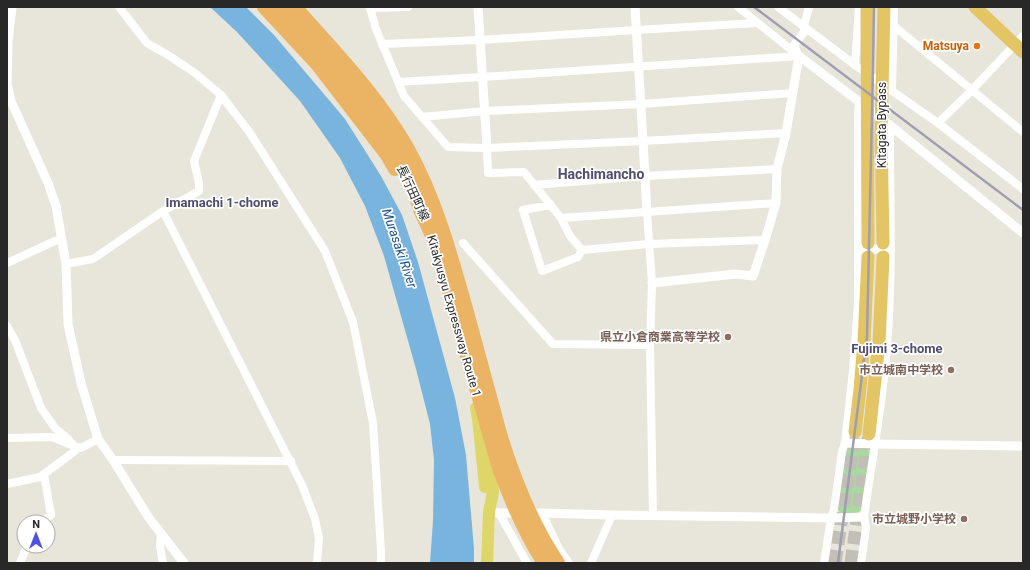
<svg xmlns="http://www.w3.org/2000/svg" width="1030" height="570" viewBox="0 0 1030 570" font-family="Roboto,'Noto Sans JP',sans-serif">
<rect width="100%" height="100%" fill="#e8e5db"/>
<path fill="#a8d99d" d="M 851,447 C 858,448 866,446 870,453 L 862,509 C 858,515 848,513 842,513 L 840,512 L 837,509 L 846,450 Z"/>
<path fill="#79b4df" d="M 210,7 L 246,7 L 274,35 L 345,119 L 381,176 L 402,215 L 418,262 L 455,398 L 466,455 L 474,549 L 474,563 L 430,563 L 433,521 L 434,460 L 430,424 L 416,369 L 384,256 L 365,206 L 340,158 L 300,101 L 237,32 Z"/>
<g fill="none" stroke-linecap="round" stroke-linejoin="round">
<path stroke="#c2bfb7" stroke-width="13" stroke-dasharray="13 6" stroke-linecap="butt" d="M 835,563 L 855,432
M 851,563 L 869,434"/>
<path stroke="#fff" stroke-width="8" d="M 119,7 L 147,43 L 168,55 L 195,73 L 221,95 L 250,133 L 325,251 L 353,322 L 373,423 L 381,551 L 381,563
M 408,7 L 370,8 L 376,29 L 404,96 L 448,147 L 487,148 L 643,141 L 786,133
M 738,7 L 799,56
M 778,7 L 855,65 L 938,123 L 1023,189
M 894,26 L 1023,132
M 382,44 L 480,40 L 636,30 L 756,23
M 798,54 L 794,45 L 804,32 L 804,26 L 809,7
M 855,65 L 859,7
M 398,82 L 482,77 L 799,56
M 892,91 L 894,7
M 422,117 L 485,111 L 641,104 L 793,93
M 938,123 L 972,90 L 1023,36
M 487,148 L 488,173 L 524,172 L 561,218 L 776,203
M 534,185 L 645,176 L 777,169
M 551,205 L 523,210 L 542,271 L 578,257 L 582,250
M 163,211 L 302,485 L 315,519 L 319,538 L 317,563
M 647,212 L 652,283 L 650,345 L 653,515
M 561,218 L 570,236 L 582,250 L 649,244 L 765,240
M 463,243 L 553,344 L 650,345
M 7,263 L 55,241 L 62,239
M 66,264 L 93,259 L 163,211 L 199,191 L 199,183 L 194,161 L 221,95
M 7,326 L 15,340 L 41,408 L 55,428 L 67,438 L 74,446 L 75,451 L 40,477 L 7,484
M 7,438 L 52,437 L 74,446 L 81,448 L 98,439
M 113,460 L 291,461
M 499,513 L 527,563
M 542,513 L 559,549 L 569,563
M 42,522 L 51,515 L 44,474
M 161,534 L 160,546 L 163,563
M 20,563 L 27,546
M 591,563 L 612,515
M 824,563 L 831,518 L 834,509 L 842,452 L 845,443 L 853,371 L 858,303 L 858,115 L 859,102
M 861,563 L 866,528 L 864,517 C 872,460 883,403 887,346 C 893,278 890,209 890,140 L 891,126"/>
<path stroke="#fff" stroke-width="9" d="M 12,7 L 8,42 L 7,83 L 11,101 L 48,183 L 56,206 L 66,264 L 68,324 L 81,383 L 98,439 L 113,460 L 149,518 L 184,563
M 478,7 L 487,148
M 635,7 L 643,141 L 647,212
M 859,249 L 890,249
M 652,283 L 736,274 L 753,276 L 765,240 L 776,203 L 777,169 L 786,133 L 799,56 L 891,126 L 1023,233
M 845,443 L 875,444 L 1023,446
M 489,512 L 499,513 L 542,513 L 612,515 L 831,518 L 864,517"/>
<path stroke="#dfd669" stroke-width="12" d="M 476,408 L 478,418 L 485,487
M 487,563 L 489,512 L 493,492 L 491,453"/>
<path stroke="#e4c566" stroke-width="13" d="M 867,7 L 868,243
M 975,7 L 1023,52
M 883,243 L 881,132 L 884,7
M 855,432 L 860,389 L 864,342 L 868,257
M 869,434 L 879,343 L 883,257"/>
<path stroke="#eab464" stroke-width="14" d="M 264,7 L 317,64 L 387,155 L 395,169
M 280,7 L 340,75 L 361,100 L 380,126 L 397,153 L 411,182 L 421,212 L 435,242 L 498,465 C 510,499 524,532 544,563
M 295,7 C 335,52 378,96 408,149 C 435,198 450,252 465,305 C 477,349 489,393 501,437 C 515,482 532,524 558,563"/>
<path stroke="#9f9eb0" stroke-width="2.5" d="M 754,7 L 1023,210
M 838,563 L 867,336 L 873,67 L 874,7"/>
</g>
<circle fill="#e8710a" stroke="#fff" stroke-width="1.5" cx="977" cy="46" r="4"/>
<g fill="#8d6e63" stroke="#fff" stroke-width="1.5">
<circle cx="728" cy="337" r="4"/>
<circle cx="951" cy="370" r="4"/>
<circle cx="964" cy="519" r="4"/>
</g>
<g text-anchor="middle" stroke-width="3.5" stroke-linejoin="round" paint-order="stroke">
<g font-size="12" font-weight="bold" fill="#c56008" stroke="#fff" text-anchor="end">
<text x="969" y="50">Matsuya</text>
</g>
<g font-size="12" fill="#282828" stroke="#fff">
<text transform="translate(882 125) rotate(-90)" y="4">Kitagata Bypass</text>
<text transform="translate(413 193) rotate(65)" y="4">長行田町線</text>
<text transform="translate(454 316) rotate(74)" y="4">Kitakyusyu Expressway Route 1</text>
</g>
<g font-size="12" font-weight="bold" fill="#785e54" stroke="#fff" text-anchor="end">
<text x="720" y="341">県立小倉商業高等学校</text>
<text x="943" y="374">市立城南中学校</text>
<text x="956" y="523">市立城野小学校</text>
</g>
<g font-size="13" font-weight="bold" fill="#4e4e72" stroke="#fff">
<text x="222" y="207">Imamachi 1-chome</text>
<text x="897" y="353">Fujimi 3-chome</text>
</g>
<g font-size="13" font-style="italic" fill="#1c5187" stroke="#fff">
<text transform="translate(400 248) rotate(71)" y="5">Murasaki River</text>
</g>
<g font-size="14" font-weight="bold" fill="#4e4e72" stroke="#fff">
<text x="601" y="179">Hachimancho</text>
</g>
</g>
<rect width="1030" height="570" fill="none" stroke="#282828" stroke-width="16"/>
<g transform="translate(36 534)"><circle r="19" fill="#ffffff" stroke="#a9a9a9"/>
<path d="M0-3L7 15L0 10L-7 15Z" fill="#4c50e4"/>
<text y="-6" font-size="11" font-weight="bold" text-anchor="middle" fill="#282828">N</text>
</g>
</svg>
